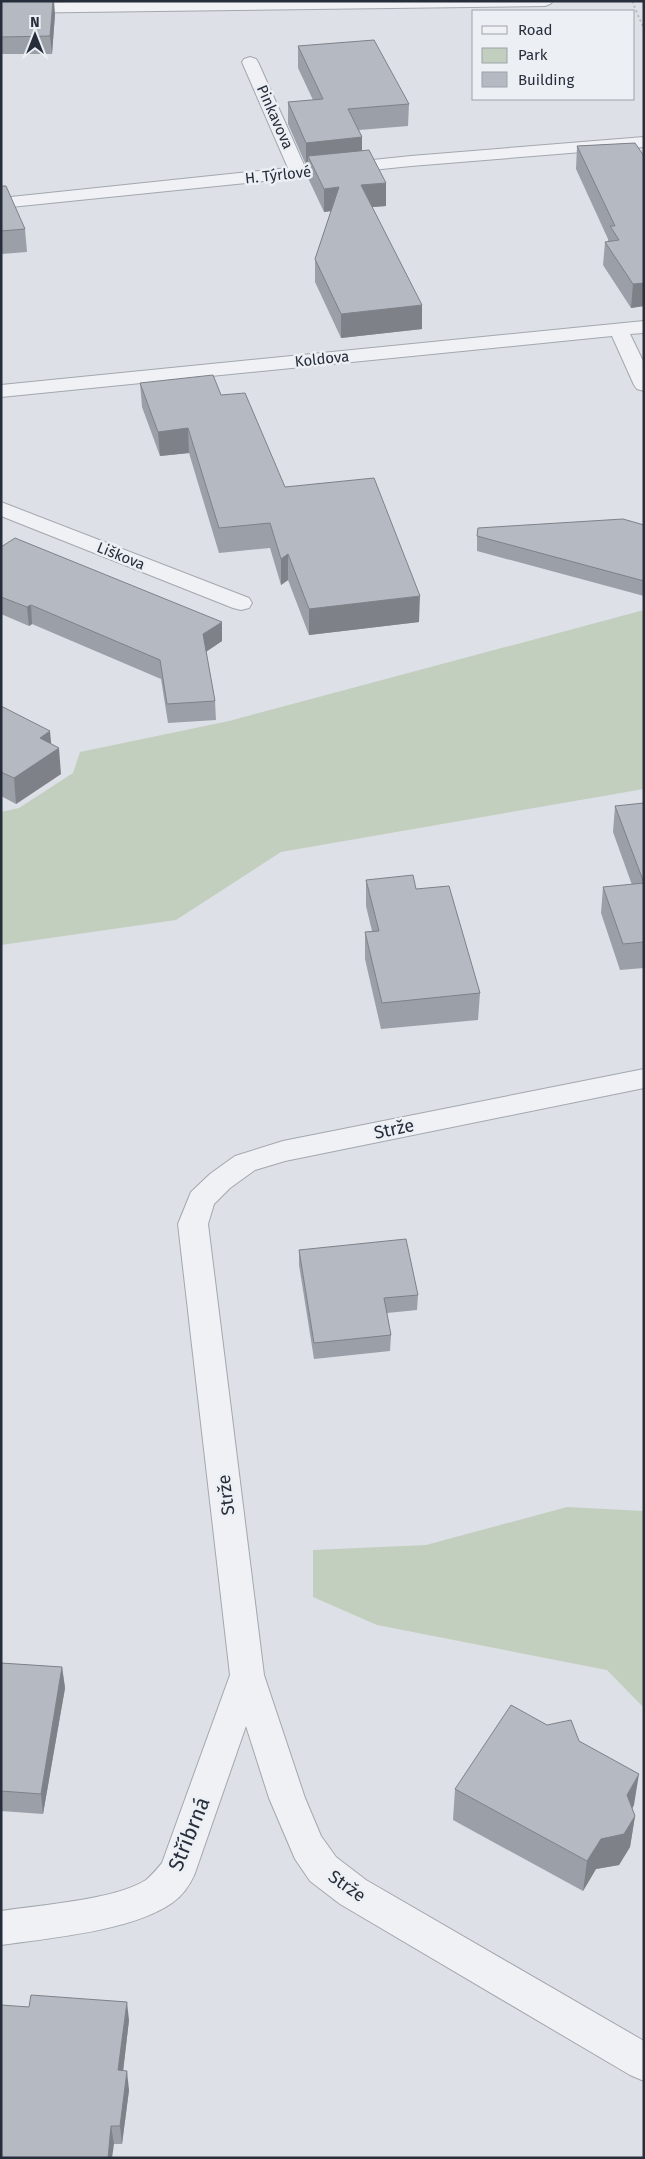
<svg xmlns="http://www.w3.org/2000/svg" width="645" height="2159" viewBox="0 0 645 2159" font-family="'Fira Sans',sans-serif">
<rect width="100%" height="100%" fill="#dde0e6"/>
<path fill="#c2cfbe" d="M 644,610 L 644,789 L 281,852 L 176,920 L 1,945 L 1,812 L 19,808 L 73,773 L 80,752 L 229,721 Z
M 567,1507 L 644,1511 L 644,1708 L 607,1670 L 377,1625 L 313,1597 L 313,1550 L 426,1545 Z"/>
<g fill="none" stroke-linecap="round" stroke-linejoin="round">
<g stroke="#a3a7af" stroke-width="2">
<path id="minor" d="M 163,1 L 553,1 L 550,4 L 545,6 L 1,13 L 1,3 Z
M 250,57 L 256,59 L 258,62 L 305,167 L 411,156 L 644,137 L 644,147 L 411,166 L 1,208 L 1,198 L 288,168 L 242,62 L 244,59 Z
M 644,321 L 644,333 L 630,334 L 644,363 L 644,391 L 637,389 L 634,385 L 612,336 L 1,397 L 1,385 Z
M 1,502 L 249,598 L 252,603 L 249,608 L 241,610 L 233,608 L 1,516 Z
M 644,1069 L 644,1088 L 285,1161 L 255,1170 L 230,1188 L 214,1204 L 208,1224 L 264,1675 L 305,1798 L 321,1836 L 336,1857 L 366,1880 L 644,2041 L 644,2081 L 630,2075 L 340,1904 L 310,1881 L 295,1859 L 269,1798 L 246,1726 L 195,1873 C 190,1885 183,1895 172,1903 C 132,1931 50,1938 1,1945 L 1,1911 C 39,1905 115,1900 146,1880 C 152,1875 157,1869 162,1863 L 230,1675 L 178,1224 L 191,1192 L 210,1174 L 235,1156 L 283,1141 Z"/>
</g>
<path stroke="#bbbec4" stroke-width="2" stroke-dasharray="2.5 2.5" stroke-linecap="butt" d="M 632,1 L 644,29"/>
<use href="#minor" fill="#eff1f4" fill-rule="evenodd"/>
</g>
<path fill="#9b9fa7" d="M 1,1 L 55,14 L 52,54 L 1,54 Z
M 298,46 L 409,104 L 408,126 L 359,130 L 362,137 L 362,150 L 386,206 L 372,207 L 422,329 L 341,338 L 315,282 L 315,259 L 331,211 L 324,212 L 308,178 L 308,165 L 306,165 L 288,124 L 288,102 L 313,100 L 298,68 Z
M 635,143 L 644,306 L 631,308 L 603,265 L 605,242 L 608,242 L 608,239 L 576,169 L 577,146 Z
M 1,186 L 25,229 L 27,252 L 1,254 Z
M 140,383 L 221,395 L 285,487 L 419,622 L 309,635 L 288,580 L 281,585 L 270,548 L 219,553 L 189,453 L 160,456 L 142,407 Z
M 644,525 L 644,596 L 477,551 L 477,536 Z
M 1,547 L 222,641 L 206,652 L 215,701 L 216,720 L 168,723 L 161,679 L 32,624 L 29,626 L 1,614 Z
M 1,706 L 51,744 L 61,774 L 16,804 L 1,796 Z
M 644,803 L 644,968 L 620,970 L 601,913 L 603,887 L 632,885 L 613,832 L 615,806 Z
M 366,880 L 416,889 L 480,993 L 478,1020 L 381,1029 L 365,959 L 365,932 L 372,931 L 366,906 Z
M 299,1250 L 418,1295 L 417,1310 L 387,1313 L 391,1335 L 390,1351 L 314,1359 L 299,1265 Z
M 1,1663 L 62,1667 L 65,1688 L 43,1814 L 1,1811 Z
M 547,1725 L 579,1741 L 634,1805 L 632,1809 L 635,1816 L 630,1847 L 619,1865 L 596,1869 L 583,1891 L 453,1820 L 455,1789 Z
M 129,2020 L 123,2071 L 129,2090 L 122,2144 L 114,2144 L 1,2158 Z"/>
<path fill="#7e8288" d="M 53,1 L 54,1 L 55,14 L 52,54 L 50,36 Z
M 362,137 L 362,159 L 308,156 L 308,165 L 306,165 L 306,143 Z
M 386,183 L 386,206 L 360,208 L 361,185 Z
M 339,187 L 339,210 L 324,212 L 324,189 Z
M 644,283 L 644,306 L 631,308 L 633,284 Z
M 422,305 L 422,329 L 341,338 L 341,314 Z
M 188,428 L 189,453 L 160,456 L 158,432 Z
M 288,554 L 288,580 L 281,585 L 281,559 Z
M 420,596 L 419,622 L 309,635 L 309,609 Z
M 31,605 L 32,624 L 29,626 L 27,607 Z
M 222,622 L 222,641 L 204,653 L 203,634 Z
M 50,731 L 52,752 L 59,748 L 61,774 L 16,804 L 14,778 L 40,738 Z
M 62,1667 L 65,1688 L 43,1814 L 41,1794 Z
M 639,1774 L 634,1805 L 622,1826 L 627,1795 Z
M 635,1816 L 630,1847 L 619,1865 L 596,1869 L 583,1891 L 587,1861 L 601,1839 Z
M 127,2002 L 129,2020 L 121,2089 L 118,2070 Z
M 127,2071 L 129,2090 L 122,2144 L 120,2126 Z
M 111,2126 L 114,2144 L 112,2158 L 108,2158 Z"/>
<path fill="#b4b9c2" stroke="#7e8288" d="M 1,1 L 53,1 L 50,36 L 1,37 Z
M 374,40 L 409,104 L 348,109 L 362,137 L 306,143 L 288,102 L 323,99 L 298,46 Z
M 635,143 L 644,156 L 644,283 L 633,284 L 605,242 L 619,240 L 610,226 L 615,226 L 577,146 Z
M 369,150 L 386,183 L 361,185 L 422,305 L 341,314 L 315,259 L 339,187 L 324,189 L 308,156 Z
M 1,186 L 6,186 L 25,229 L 1,231 Z
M 213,375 L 221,395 L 245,393 L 285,487 L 374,478 L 420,596 L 309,609 L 288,554 L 281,559 L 270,523 L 219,528 L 188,428 L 158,432 L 140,383 Z
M 623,519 L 644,525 L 644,581 L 477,536 L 478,528 Z
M 15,538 L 222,622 L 203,634 L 215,701 L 167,704 L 160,660 L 31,605 L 27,607 L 1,597 L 1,547 Z
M 1,706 L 50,731 L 40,738 L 59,748 L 14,778 L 1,772 Z
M 644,803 L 644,883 L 615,806 Z
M 413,875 L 416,889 L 449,886 L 480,993 L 382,1003 L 365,932 L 379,931 L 366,880 Z
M 644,883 L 644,942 L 623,944 L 603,887 Z
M 406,1239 L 418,1295 L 384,1298 L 391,1335 L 314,1343 L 299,1250 Z
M 1,1663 L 62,1667 L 41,1794 L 1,1791 Z
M 511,1705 L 547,1725 L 571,1720 L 579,1741 L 639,1774 L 627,1795 L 635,1816 L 624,1834 L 601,1839 L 587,1861 L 455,1789 Z
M 31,1995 L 127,2002 L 118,2070 L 127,2071 L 120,2126 L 111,2126 L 108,2158 L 1,2158 L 1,2005 L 29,2007 Z"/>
<g text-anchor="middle" stroke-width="5" stroke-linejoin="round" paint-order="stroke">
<g font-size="15" fill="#272e3b" stroke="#eceff4">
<text transform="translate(275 117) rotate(66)" y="5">Pinkavova</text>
<text transform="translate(278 175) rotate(-6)" y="5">H. Týrlové</text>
<text transform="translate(322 359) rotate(-6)" y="5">Koldova</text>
<text transform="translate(121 556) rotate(22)" y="5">Liškova</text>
</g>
<g font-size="18" fill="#272e3b" stroke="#eceff4">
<text transform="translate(394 1129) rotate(-12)" y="6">Strže</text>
<text transform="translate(226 1495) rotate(-97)" y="6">Strže</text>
<text transform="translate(347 1886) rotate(35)" y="6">Strže</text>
</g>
<g font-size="21" fill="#272e3b" stroke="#eceff4">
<text transform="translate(189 1834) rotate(-68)" y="7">Stříbrná</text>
</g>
</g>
<rect width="645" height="2159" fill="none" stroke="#272e3b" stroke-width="5"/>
<rect x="472" y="10" width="162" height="90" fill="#eceff4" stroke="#9da2aa"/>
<rect x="482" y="26" width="25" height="8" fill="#eff1f4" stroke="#9da2aa"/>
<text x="518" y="35" font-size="15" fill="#272e3b">Road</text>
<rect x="482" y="48" width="25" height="15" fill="#c2cfbe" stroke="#9da2aa"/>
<text x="518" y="60" font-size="15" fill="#272e3b">Park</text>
<rect x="482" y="72" width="25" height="15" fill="#b4b9c2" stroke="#9da2aa"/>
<text x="518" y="85" font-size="15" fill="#272e3b">Building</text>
<g transform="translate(35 35)" stroke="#eceff4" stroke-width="4" paint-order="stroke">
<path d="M0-4L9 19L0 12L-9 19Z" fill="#272e3b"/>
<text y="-8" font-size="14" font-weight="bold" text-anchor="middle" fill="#272e3b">N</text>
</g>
</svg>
